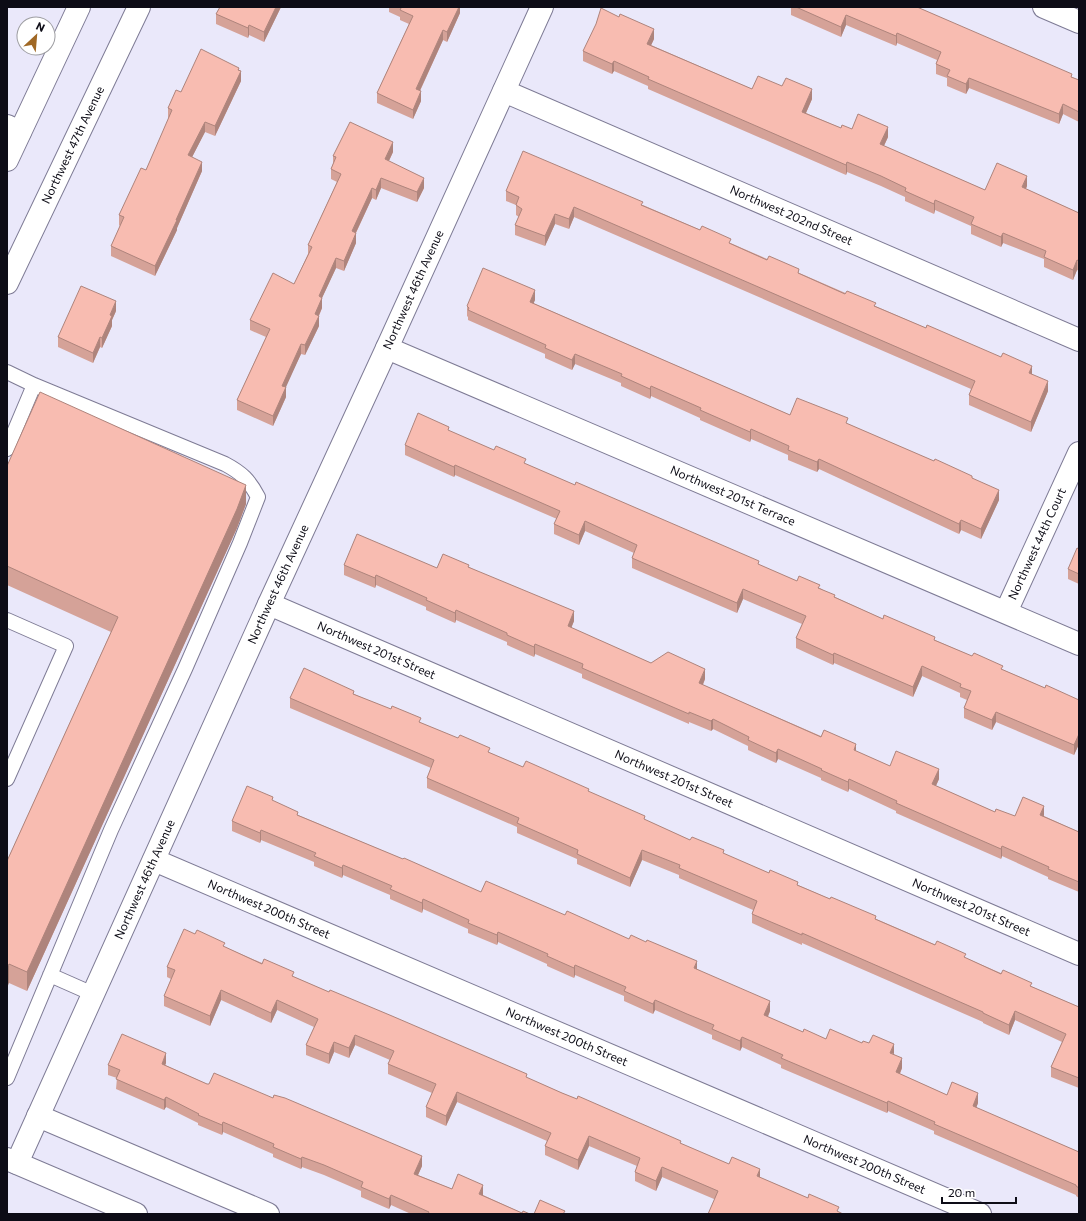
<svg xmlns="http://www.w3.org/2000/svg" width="1086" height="1221" viewBox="0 0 1086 1221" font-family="Commissioner,sans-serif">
<rect width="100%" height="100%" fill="#eae8fa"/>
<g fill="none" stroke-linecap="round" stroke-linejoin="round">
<g stroke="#7e7b95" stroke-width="16">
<path id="service" d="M 7,372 L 34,385 L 225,464 C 242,473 249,480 258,497 L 240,543 L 185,669 L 111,830 L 7,1078
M 7,449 L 34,385
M 7,620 L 66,646 L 7,779
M 50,975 L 93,994"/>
</g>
<g stroke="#7e7b95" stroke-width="24">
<g id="minor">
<path d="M 1044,7 L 1079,22"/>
<path id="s1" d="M 504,91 L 1079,340"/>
<path d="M 7,126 L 20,132"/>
<path id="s2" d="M 387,348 L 1079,644"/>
<path id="s3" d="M 269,604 L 1079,954"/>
<path id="s4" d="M 1006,612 L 1079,453"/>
<path id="s5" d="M 154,860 L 980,1214"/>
<path d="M 38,1116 L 268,1214"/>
<path id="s6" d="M 17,1163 L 269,604 L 387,348 L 542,7"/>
</g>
</g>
<g stroke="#7e7b95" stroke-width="24">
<g id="secondary">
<path d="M 7,160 L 79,7"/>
<path id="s7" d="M 7,283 L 139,7"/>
</g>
</g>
<g stroke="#7e7b95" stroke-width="24">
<path id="primary" d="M 7,1159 L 136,1214"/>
</g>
<use href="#service" stroke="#fff" stroke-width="14"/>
<use href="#minor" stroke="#fff" stroke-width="22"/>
<use href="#secondary" stroke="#fff" stroke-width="22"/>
<use href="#primary" stroke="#fff" stroke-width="22"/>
</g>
<path fill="#d5a298" d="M 220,7 L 281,7 L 264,42 L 249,35 L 248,38 L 216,24 L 216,14 Z
M 389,7 L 460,7 L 460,13 L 447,42 L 443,40 L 420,91 L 421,101 L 413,119 L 377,103 L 377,93 L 409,24 L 400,20 L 400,17 L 389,12 Z
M 791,7 L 917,7 L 1079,80 L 1079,122 L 1063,114 L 1059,124 L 969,88 L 966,94 L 947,86 L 947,78 L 936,74 L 936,64 L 937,60 L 897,43 L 896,46 L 846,25 L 841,37 L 791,15 Z
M 654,39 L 651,45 L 752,89 L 812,99 L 806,113 L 841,128 L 852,129 L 888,137 L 884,146 L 985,190 L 1027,186 L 1026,189 L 1079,213 L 1079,271 L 1077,270 L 1073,280 L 1044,267 L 1044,259 L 1003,243 L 1001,247 L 971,234 L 971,226 L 935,210 L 934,214 L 905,201 L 905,197 L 881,186 L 847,172 L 846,175 L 648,89 L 648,86 L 614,71 L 612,74 L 583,61 L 583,51 Z
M 239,70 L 241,81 L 215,136 L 205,132 L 192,157 L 202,171 L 177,228 L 177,230 L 155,276 L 111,256 L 111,246 L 120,226 L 119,225 L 119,215 L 146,170 L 169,119 L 168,118 L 168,108 L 181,92 Z
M 393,152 L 389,161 L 424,188 L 417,202 L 381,188 L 376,200 L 372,198 L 356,233 L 356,243 L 344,271 L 336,268 L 322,298 L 322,308 L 319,316 L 319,326 L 305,355 L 301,354 L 285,387 L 286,397 L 273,426 L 237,410 L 237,400 L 266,337 L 250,330 L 250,320 L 294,284 L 308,254 L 308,245 L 337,182 L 331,179 L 331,169 L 333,164 L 333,156 Z
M 506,191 L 643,205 L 1032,374 L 1048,391 L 1031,432 L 969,405 L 969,395 L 971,389 L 574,217 L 569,229 L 555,224 L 545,246 L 515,235 L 515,225 L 519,217 L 516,215 L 516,205 L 506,201 Z
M 535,300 L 533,303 L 790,415 L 848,424 L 972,478 L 999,500 L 981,539 L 961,530 L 959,534 L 819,469 L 817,472 L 788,460 L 788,455 L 751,439 L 750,442 L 700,420 L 700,418 L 651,396 L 650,399 L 621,386 L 621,383 L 575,364 L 572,370 L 545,358 L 545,354 L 468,320 L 468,317 L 467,316 L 467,306 Z
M 116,311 L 112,320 L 112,326 L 102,348 L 100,347 L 93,363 L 58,347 L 58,337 Z
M 449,431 L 759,565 L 797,581 L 820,588 L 835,597 L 883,619 L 935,640 L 1045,688 L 1079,700 L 1079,744 L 1074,755 L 996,722 L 992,730 L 964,718 L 964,708 L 967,700 L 960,697 L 960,693 L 922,676 L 913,697 L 834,663 L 833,665 L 796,648 L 796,638 L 802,624 L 743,599 L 737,613 L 632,568 L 632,558 L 634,553 L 585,531 L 579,545 L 554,534 L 554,524 L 557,519 L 455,475 L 454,477 L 405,455 L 405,445 Z
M 7,466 L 246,504 L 237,528 L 27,991 L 9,983 L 7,861 L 111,632 L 7,585 Z
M 1079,549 L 1079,584 L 1068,579 L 1068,569 Z
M 344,565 L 437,568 L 469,567 L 574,621 L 571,628 L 651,663 L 705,679 L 703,685 L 890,766 L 939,779 L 936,786 L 995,812 L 1015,816 L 1044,815 L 1044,816 L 1079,832 L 1079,892 L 1048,879 L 1048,877 L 1002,856 L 1001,859 L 896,813 L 896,811 L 849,789 L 848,792 L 821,780 L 821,778 L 778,759 L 776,763 L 748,750 L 748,746 L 713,729 L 711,731 L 689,722 L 689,724 L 582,678 L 582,674 L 535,654 L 534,657 L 507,645 L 507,642 L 456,620 L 455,623 L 426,610 L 426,607 L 376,585 L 375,588 L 344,575 Z
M 354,694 L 523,767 L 589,792 L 645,820 L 690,840 L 798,885 L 1079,1007 L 1079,1088 L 1051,1077 L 1051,1067 L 1062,1042 L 1015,1020 L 1009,1035 L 983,1023 L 983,1022 L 802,943 L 802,945 L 765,929 L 752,923 L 752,914 L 753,910 L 679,878 L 679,875 L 642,860 L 630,887 L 577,864 L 577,859 L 517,833 L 517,827 L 427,788 L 427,778 L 431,768 L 290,708 L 290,698 Z
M 273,801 L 298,815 L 481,892 L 565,915 L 697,969 L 770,1011 L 768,1017 L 803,1032 L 826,1039 L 862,1043 L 894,1054 L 902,1068 L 900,1074 L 947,1095 L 978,1103 L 976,1108 L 1079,1152 L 1079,1198 L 1076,1196 L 1076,1195 L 934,1134 L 934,1131 L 888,1111 L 887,1113 L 781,1068 L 781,1065 L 742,1047 L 740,1051 L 712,1039 L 712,1035 L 687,1024 L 655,1010 L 653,1014 L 624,1001 L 624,996 L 575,975 L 574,978 L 547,966 L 547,964 L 498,942 L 497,945 L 468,933 L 468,929 L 423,909 L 422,913 L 390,899 L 390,895 L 343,875 L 342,878 L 314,866 L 314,862 L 261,840 L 260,843 L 232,831 L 232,821 Z
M 195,934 L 562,1093 L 808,1198 L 839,1207 L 714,1199 L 662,1177 L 656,1191 L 635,1181 L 635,1172 L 637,1166 L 589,1146 L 578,1170 L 545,1155 L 545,1146 L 547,1141 L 457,1102 L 446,1126 L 426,1117 L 426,1107 L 432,1093 L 388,1074 L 388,1064 L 390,1060 L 355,1045 L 349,1058 L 334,1052 L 329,1064 L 306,1055 L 306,1045 L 314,1027 L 277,1010 L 271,1023 L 221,1000 L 210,1026 L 164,1006 L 164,996 L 171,979 L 167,977 L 167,967 Z
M 166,1063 L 165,1065 L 207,1084 L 422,1166 L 418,1175 L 452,1189 L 483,1195 L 522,1213 L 530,1214 L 411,1214 L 391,1205 L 389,1209 L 361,1197 L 361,1191 L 324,1175 L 302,1167 L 301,1169 L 273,1157 L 273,1154 L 223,1132 L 222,1135 L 198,1125 L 198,1123 L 166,1107 L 164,1110 L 116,1089 L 117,1078 L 108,1075 L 108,1065 Z"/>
<path fill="#ae847c" d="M 276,7 L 281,7 L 264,42 L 264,32 Z
M 457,7 L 460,7 L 460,13 L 447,42 L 447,32 Z
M 846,15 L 846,25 L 841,37 L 841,27 Z
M 249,25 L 249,35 L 248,38 L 248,28 Z
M 654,29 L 654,39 L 647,54 L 647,44 Z
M 443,30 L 443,40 L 416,99 L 416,89 Z
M 897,33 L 897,43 L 896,46 L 896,36 Z
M 614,61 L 614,71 L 612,74 L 612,64 Z
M 239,68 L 239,75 L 241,71 L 241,81 L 215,136 L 215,126 Z
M 969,78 L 969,88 L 966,94 L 966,84 Z
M 812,89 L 812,99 L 802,122 L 802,112 Z
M 421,91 L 421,101 L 413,119 L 413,110 Z
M 1063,104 L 1063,114 L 1059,124 L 1059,114 Z
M 205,122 L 205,132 L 188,165 L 188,155 Z
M 888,127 L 888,137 L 880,154 L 880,144 Z
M 393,142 L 393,152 L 385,169 L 385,159 Z
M 202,162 L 202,171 L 177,228 L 177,230 L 155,276 L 155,266 Z
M 847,162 L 847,172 L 846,175 L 846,165 Z
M 1027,176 L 1027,186 L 1022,197 L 1022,187 Z
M 381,178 L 381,188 L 376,200 L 376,190 Z
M 424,178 L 424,188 L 417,202 L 417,192 Z
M 372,188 L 372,198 L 352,241 L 352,231 Z
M 935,200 L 935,210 L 934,214 L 934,204 Z
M 574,207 L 574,217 L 569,229 L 569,219 Z
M 555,214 L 555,224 L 545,246 L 545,236 Z
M 356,233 L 356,243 L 344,271 L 344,261 Z
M 1003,233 L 1003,243 L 1001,247 L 1001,237 Z
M 336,258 L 336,268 L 322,298 L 322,308 L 315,324 L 315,314 L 319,296 Z
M 1077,260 L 1077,270 L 1073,280 L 1073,270 Z
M 535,290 L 535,300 L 530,312 L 530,302 Z
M 116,301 L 116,311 L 112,320 L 112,326 L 102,348 L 102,338 L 110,315 Z
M 319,316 L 319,326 L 305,355 L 305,345 Z
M 100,337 L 100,347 L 93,363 L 93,353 Z
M 301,344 L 301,354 L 282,396 L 282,386 Z
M 575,354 L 575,364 L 572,370 L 572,360 Z
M 1032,366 L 1032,376 L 1029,373 Z
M 1048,381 L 1048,391 L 1031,432 L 1031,422 Z
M 651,386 L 651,396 L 650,399 L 650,389 Z
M 286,387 L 286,397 L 273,426 L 273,416 Z
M 751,429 L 751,439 L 750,442 L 750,432 Z
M 819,459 L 819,469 L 817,472 L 817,462 Z
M 455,465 L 455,475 L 454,477 L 454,467 Z
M 246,485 L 246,504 L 237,528 L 27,991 L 27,972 Z
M 999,490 L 999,500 L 981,539 L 981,529 Z
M 961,520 L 961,530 L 959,534 L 959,524 Z
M 585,521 L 585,531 L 579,545 L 579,535 Z
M 376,575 L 376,585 L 375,588 L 375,578 Z
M 743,589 L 743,599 L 737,613 L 737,603 Z
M 456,610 L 456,620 L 455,623 L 455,613 Z
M 574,611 L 574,621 L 568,636 L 568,626 Z
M 535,644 L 535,654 L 534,657 L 534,647 Z
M 834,653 L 834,663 L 833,665 L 833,655 Z
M 922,666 L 922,676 L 913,697 L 913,687 Z
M 705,669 L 705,679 L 699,693 L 699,683 Z
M 996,712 L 996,722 L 992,730 L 992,720 Z
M 713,719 L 713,729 L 711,731 L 711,721 Z
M 1079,734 L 1079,744 L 1074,755 L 1074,745 Z
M 856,744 L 856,754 L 854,750 Z
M 778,749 L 778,759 L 776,763 L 776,753 Z
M 939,769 L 939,779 L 932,794 L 932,784 Z
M 849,779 L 849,789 L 848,792 L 848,782 Z
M 1044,806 L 1044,815 L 1040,825 L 1040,815 Z
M 261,830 L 261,840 L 260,843 L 260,833 Z
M 1002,846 L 1002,856 L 1001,859 L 1001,849 Z
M 642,850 L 642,860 L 630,887 L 630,878 Z
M 343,865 L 343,875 L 342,878 L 342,868 Z
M 423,899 L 423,909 L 422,913 L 422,903 Z
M 498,932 L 498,942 L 497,945 L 497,935 Z
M 697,961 L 697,971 L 694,968 Z
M 9,964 L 9,983 L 7,988 L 7,968 Z
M 575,965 L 575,975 L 574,978 L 574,968 Z
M 221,990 L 221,1000 L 210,1026 L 210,1016 Z
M 277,1000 L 277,1010 L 271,1023 L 271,1013 Z
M 655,1000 L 655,1010 L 653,1014 L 653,1004 Z
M 770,1001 L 770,1011 L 764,1025 L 764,1015 Z
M 1015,1011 L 1015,1020 L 1009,1035 L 1009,1025 Z
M 355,1035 L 355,1045 L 349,1058 L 349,1048 Z
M 742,1037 L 742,1047 L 740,1051 L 740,1041 Z
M 334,1042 L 334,1052 L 329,1064 L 329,1054 Z
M 894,1044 L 894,1054 L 890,1053 Z
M 166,1053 L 166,1063 L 162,1074 L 162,1064 Z
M 902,1058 L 902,1068 L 896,1082 L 896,1072 Z
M 457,1092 L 457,1102 L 446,1126 L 446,1116 Z
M 978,1093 L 978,1103 L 973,1116 L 973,1106 Z
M 166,1097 L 166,1107 L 164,1110 L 164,1100 Z
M 888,1101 L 888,1111 L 887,1113 L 887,1103 Z
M 223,1122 L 223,1132 L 222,1135 L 222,1125 Z
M 589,1136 L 589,1146 L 578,1170 L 578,1160 Z
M 422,1156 L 422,1166 L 414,1184 L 414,1174 Z
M 302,1157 L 302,1167 L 301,1169 L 301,1159 Z
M 662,1167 L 662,1177 L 656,1191 L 656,1181 Z
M 760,1169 L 760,1179 L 757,1176 Z
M 483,1185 L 483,1195 L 479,1204 L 479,1194 Z
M 391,1195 L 391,1205 L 389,1209 L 389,1199 Z"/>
<path fill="#f8bcb1" stroke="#ae847c" d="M 220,7 L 276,7 L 264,32 L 249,25 L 248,28 L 216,14 Z
M 399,7 L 459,7 L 447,32 L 443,30 L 416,89 L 421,91 L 413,110 L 377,93 L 413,16 L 400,10 L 401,8 Z
M 796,7 L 917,7 L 1072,74 L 1071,77 L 1079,80 L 1079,112 L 1063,104 L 1059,114 L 969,78 L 966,84 L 947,76 L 950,70 L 936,64 L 941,52 L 897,33 L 896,36 L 846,15 L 841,27 Z
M 601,8 L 619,17 L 620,14 L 654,29 L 647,44 L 752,89 L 758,76 L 782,86 L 786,78 L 812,89 L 802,112 L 841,128 L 842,125 L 852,129 L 858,114 L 888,127 L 880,144 L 985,190 L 997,163 L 1027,176 L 1022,187 L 1079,213 L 1079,261 L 1077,260 L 1073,270 L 1044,257 L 1046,251 L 1003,233 L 1001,237 L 971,224 L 974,217 L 935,200 L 934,204 L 905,191 L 906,188 L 881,176 L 847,162 L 846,165 L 648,79 L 649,77 L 614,61 L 612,64 L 583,51 L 596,24 Z
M 201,49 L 239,68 L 238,70 L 241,71 L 215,126 L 205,122 L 188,155 L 202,162 L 176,220 L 177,220 L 155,266 L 111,246 L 124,217 L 119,215 L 141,168 L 146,170 L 172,110 L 168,108 L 176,90 L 181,92 Z
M 350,122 L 393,142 L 385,159 L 424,178 L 417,192 L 381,178 L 376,190 L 372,188 L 352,231 L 356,233 L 344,261 L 336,258 L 319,296 L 322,298 L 315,314 L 319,316 L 305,345 L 301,344 L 282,386 L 286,387 L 273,416 L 237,400 L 270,329 L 250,320 L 273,273 L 294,284 L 312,247 L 308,245 L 341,174 L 331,169 L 336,157 L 333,156 Z
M 523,151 L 643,202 L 641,205 L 700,230 L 702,226 L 731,239 L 729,243 L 767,260 L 769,256 L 799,269 L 798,273 L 845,294 L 847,291 L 876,303 L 874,306 L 926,328 L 927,325 L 1001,357 L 1003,353 L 1032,366 L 1029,373 L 1048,381 L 1031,422 L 969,395 L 975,381 L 574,207 L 569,219 L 555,214 L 545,236 L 515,225 L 522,209 L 516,205 L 519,197 L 506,191 Z
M 483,268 L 535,290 L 530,302 L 790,415 L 797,398 L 848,418 L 846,423 L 934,461 L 935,459 L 972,476 L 972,478 L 999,490 L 981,529 L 961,520 L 959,524 L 819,459 L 817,462 L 788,450 L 789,446 L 751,429 L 750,432 L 700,410 L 701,408 L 651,386 L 650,389 L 621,376 L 622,374 L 575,354 L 572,360 L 545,348 L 546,345 L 468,310 L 469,308 L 467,306 Z
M 81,286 L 116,301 L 110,315 L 112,316 L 102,338 L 100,337 L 93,353 L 58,337 Z
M 40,392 L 246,485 L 237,509 L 27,972 L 9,964 L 7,968 L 7,861 L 118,617 L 7,566 L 7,466 Z
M 418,413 L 449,427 L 448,430 L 494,450 L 496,446 L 526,459 L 524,463 L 575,485 L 576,482 L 759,561 L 758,564 L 797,581 L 799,576 L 820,585 L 818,588 L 835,595 L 834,597 L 883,619 L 884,615 L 935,637 L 934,640 L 972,656 L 974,653 L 1003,666 L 1001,669 L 1045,688 L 1046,685 L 1079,700 L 1079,734 L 1074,745 L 996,712 L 992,720 L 964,708 L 971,691 L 960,687 L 961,684 L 922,666 L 913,687 L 834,653 L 833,655 L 796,638 L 806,616 L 743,589 L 737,603 L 683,580 L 632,558 L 637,545 L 585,521 L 579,535 L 554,524 L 560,511 L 455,465 L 454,467 L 405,445 Z
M 357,534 L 437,568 L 443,554 L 469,565 L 468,567 L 574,611 L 568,626 L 651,663 L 668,652 L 705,669 L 699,683 L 821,737 L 824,730 L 856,744 L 854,750 L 890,766 L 896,751 L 939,769 L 932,784 L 995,812 L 996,809 L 1015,816 L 1023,797 L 1044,806 L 1040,815 L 1079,832 L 1079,882 L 1048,869 L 1049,867 L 1002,846 L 1001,849 L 896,803 L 897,801 L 849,779 L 848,782 L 821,770 L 822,769 L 778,749 L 776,753 L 748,740 L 749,737 L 713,719 L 711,721 L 689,712 L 689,714 L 582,668 L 583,664 L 535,644 L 534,647 L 507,635 L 507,633 L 456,610 L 455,613 L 426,600 L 427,598 L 376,575 L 375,578 L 344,565 Z
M 1077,548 L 1079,549 L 1079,574 L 1068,569 Z
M 304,668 L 354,691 L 353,694 L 391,709 L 392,706 L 421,718 L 419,722 L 458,738 L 460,735 L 490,748 L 488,752 L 523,767 L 526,761 L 589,789 L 588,791 L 645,816 L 644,819 L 690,840 L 692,837 L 724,850 L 723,853 L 769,873 L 770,870 L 798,882 L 797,885 L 830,899 L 831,897 L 876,916 L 875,919 L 912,935 L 935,945 L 937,941 L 966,954 L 964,957 L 1001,974 L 1003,970 L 1032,983 L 1030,986 L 1079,1007 L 1079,1078 L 1051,1067 L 1066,1034 L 1015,1011 L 1009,1025 L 983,1013 L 983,1012 L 802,933 L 802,935 L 752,914 L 757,901 L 679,868 L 680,865 L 642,850 L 630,878 L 577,854 L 578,850 L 517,823 L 519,818 L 427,778 L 434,760 L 290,698 Z
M 247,786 L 273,797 L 272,800 L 298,812 L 297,815 L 391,854 L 403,859 L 404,858 L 481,892 L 486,881 L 565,915 L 567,911 L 629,939 L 631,935 L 646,942 L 647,940 L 697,961 L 694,968 L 770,1001 L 764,1015 L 803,1032 L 804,1029 L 826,1039 L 830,1029 L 862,1043 L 863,1041 L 869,1043 L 873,1035 L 894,1044 L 890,1053 L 902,1058 L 896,1072 L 947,1095 L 952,1082 L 978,1093 L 973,1106 L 1079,1152 L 1079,1188 L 1076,1186 L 1076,1185 L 934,1124 L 935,1122 L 888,1101 L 887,1103 L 781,1058 L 783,1055 L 742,1037 L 740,1041 L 712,1029 L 714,1025 L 687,1014 L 655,1000 L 653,1004 L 624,991 L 626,987 L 575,965 L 574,968 L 547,956 L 548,954 L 498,932 L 497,935 L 468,923 L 469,920 L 423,899 L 422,903 L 390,889 L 392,886 L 343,865 L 342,868 L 314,856 L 316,853 L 261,830 L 260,833 L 232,821 Z
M 184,929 L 195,934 L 197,930 L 225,943 L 223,946 L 262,964 L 264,959 L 294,972 L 292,976 L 329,992 L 330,990 L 392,1016 L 527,1074 L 526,1077 L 562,1093 L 577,1099 L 578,1096 L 681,1141 L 680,1143 L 729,1164 L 732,1157 L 760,1169 L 757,1176 L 808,1198 L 809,1194 L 839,1207 L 837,1211 L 843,1214 L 708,1214 L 718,1191 L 662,1167 L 656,1181 L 635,1172 L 640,1158 L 589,1136 L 578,1160 L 545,1146 L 551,1133 L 457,1092 L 446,1116 L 426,1107 L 436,1084 L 388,1064 L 394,1051 L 355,1035 L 349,1048 L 334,1042 L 329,1054 L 306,1045 L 318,1019 L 277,1000 L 271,1013 L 221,990 L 210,1016 L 164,996 L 175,970 L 167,967 Z
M 122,1034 L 166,1053 L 162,1064 L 207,1084 L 209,1084 L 214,1073 L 273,1098 L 274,1095 L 285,1098 L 422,1156 L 414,1174 L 452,1189 L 458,1174 L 483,1185 L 479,1194 L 522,1213 L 523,1211 L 530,1214 L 428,1214 L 429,1212 L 391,1195 L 389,1199 L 361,1187 L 363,1182 L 324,1165 L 302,1157 L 301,1159 L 273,1147 L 274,1144 L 223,1122 L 222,1125 L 198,1115 L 199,1114 L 166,1097 L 164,1100 L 116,1079 L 120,1070 L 108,1065 Z
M 540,1200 L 565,1211 L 563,1214 L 534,1214 Z"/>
<g text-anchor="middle" stroke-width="3.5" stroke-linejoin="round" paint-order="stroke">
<g font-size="12" fill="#0d0c16" stroke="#fff">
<text dy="4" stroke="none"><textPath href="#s7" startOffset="153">Northwest 47th Avenue</textPath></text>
<text dy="4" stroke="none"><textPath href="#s1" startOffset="313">Northwest 202nd Street</textPath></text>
<text dy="4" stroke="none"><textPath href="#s6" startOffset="959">Northwest 46th Avenue</textPath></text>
<text dy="4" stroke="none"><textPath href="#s2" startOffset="376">Northwest 201st Terrace</textPath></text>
<text dy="4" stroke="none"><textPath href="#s4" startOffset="75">Northwest 44th Court</textPath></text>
<text dy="4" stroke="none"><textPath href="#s6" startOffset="635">Northwest 46th Avenue</textPath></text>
<text dy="4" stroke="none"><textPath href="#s3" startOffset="117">Northwest 201st Street</textPath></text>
<text dy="4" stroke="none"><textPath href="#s3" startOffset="441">Northwest 201st Street</textPath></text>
<text dy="4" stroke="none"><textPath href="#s6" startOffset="311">Northwest 46th Avenue</textPath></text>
<text dy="4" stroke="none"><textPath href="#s3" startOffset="765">Northwest 201st Street</textPath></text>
<text dy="4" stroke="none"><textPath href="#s5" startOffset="125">Northwest 200th Street</textPath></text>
<text dy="4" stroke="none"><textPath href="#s5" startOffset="449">Northwest 200th Street</textPath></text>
<text dy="4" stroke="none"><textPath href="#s5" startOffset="773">Northwest 200th Street</textPath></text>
</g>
</g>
<rect width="1086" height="1221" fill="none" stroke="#0d0c16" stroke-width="16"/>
<g transform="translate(36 36) rotate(26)"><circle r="19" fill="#ffffff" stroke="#9e9ea2"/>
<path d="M0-3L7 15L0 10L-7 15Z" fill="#a06825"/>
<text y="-6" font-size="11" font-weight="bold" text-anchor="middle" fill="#0d0c16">N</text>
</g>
<path d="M942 1197v6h74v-6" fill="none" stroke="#0d0c16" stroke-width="2"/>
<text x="948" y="1197" font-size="12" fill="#0d0c16" stroke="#ffffff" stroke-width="3" paint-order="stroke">20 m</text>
</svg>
